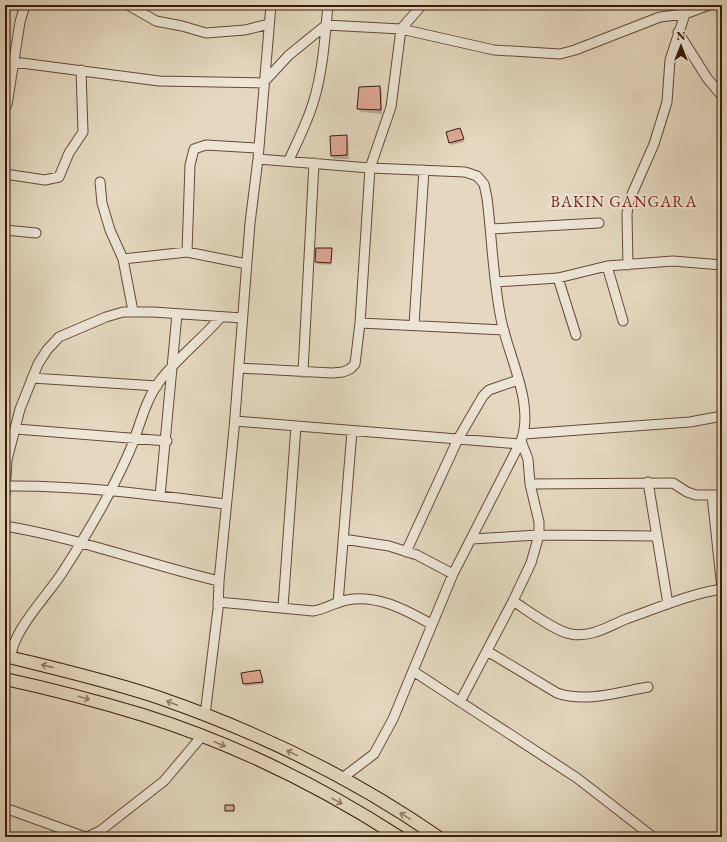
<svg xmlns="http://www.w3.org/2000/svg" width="727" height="842" viewBox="0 0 727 842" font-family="'EB Garamond',serif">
<rect width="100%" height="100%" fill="#e4d9c0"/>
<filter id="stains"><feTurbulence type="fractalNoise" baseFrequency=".005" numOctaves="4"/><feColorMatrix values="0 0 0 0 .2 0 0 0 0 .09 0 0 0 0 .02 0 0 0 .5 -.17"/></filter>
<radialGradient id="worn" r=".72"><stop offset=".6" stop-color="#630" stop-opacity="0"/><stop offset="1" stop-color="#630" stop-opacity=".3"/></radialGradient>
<path fill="#0003" d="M 98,5 L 112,5 L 110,11 L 99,10 Z
M 380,87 L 382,91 L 382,114 L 361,112 L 358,109 Z
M 460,129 L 464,142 L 451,145 L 450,142 Z
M 346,136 L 348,140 L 349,159 L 334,159 L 332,155 Z
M 316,249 L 331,249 L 331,265 L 317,264 Z
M 261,674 L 264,684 L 246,686 L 244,684 Z"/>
<path fill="#e0a895" stroke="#391b09" d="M 380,86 L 381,110 L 357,109 L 359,87 Z
M 460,128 L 464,139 L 449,143 L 446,132 Z
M 347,135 L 347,155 L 331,156 L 330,136 Z
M 316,248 L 332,248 L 331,263 L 315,262 Z
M 260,670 L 263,682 L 243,684 L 241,673 Z
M 225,805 L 234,805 L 234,811 L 225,811 Z"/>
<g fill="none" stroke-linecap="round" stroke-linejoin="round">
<g stroke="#644a37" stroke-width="11">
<path id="minor" d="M 128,5 L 156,21 L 182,26 L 206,33 L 245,30 L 269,24
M 678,32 L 707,78 L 722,96
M 14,62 L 159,81 L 263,83 L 289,55 L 326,25 L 401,29 L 494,50 L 560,54 L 575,50 L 660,17 L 685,14 L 709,5
M 5,106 L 7,105 L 20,22 L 25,5
M 258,159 L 370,168 L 465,172 L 477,176 L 484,184 L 487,198 C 492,238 493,280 501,319 C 508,356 535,404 521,441 L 453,574 L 393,719 L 374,754 L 341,779
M 289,160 C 298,140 308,121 314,100 C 323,70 325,36 328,5
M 5,174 L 45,180 L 59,177 L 69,153 L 83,132 L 81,70
M 100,182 L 102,203 L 110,230 L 123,259 L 133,311
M 491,229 L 599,223
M 5,230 L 36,233
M 187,252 L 190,165 L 194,149 L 206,145 L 258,148
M 123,259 L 187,252 L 247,264
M 628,265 L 627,214 L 629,201 L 654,144 L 667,102 L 670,60 L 685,14
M 607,266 L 623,321
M 558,278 L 576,335
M 496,282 L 558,278 L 607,266 L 673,261 L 722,265
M 360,323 L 504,330
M 414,325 L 424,170
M 239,368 L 332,373 L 343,372 L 350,369 L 355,364 L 360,323 L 370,168 L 391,107 L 401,29 L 422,5
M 303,372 L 314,163
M 32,378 L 157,386
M 235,421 L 519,444
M 16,429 L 167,441
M 524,434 L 690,422 L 722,416
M 648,482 L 668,604
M 530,484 L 673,483 L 687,492 L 696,495 L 722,495
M 6,486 C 79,485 153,495 226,504
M 5,494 L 7,460 L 20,409 L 38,364 L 47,350 L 59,337 L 106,317 L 123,312 L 153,312 L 242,318
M 712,495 L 722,589
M 160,496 L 177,314
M 5,526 C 78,538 147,564 219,581
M 343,539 L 389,546 L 417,555 L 453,574
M 472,539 L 539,535 L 657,536
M 406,552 L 458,439 L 483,396 L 489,390 L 518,380
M 513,601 C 527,610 556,632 571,634 C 591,638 609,626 626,619 C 658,608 689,594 722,589
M 218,602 L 313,611 C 326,609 335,602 347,600 C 377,594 406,610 431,624
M 338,603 L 352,431
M 283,607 L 296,426
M 487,651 L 557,693 C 586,703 618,692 648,687
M 11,658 C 11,632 48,595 62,573 C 86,536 109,497 127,457 C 139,432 143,404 159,382 C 175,360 202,339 220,318
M 413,671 L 577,778 L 653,837
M 460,702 L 513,601 L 531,563 L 539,535 L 539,522 L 530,484 L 528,459 L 521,441
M 205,715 L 218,609 L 219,581 L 234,429 L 250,223 L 258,159 L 271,5
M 5,808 L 85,837
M 87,837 L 100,831 L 164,781 L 202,736"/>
</g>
<g stroke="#391b09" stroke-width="14">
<path id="major" d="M 5,656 C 57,669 110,681 160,698 C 258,732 353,778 438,837
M 5,679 C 51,689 97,701 143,715 C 232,743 320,786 399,837"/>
</g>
<use href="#minor" stroke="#ede6d6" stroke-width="9"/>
<use href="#major" stroke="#e4d9c0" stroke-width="12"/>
</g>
<defs><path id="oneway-shaft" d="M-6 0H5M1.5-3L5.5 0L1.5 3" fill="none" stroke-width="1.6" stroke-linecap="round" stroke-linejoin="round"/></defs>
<g stroke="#8e7a64">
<use href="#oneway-shaft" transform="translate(47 666) rotate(-167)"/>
<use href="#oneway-shaft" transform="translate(84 698) rotate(17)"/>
<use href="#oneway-shaft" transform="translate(172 703) rotate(-159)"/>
<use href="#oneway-shaft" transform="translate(220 744) rotate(23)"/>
<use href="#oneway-shaft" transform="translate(292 753) rotate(-154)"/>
<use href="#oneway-shaft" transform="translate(337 801) rotate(29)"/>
<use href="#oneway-shaft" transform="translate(405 816) rotate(-149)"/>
</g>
<g text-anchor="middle" stroke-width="4" stroke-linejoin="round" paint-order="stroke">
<g font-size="16" letter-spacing="1" fill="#7a1f14" stroke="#ede6d6">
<text x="624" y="207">BAKIN GANGARA</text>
</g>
</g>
<rect width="727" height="842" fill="none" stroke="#e4d9c0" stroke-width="20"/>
<rect x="6" y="6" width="715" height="830" fill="none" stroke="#391b09" stroke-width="2"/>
<rect x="10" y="10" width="707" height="822" fill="none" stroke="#391b09"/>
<g transform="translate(681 46)" stroke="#ede6d6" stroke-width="3" paint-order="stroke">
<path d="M0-3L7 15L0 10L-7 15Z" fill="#391b09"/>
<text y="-6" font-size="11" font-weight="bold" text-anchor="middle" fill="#391b09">N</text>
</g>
<rect width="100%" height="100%" filter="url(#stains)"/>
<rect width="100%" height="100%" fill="url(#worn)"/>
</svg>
